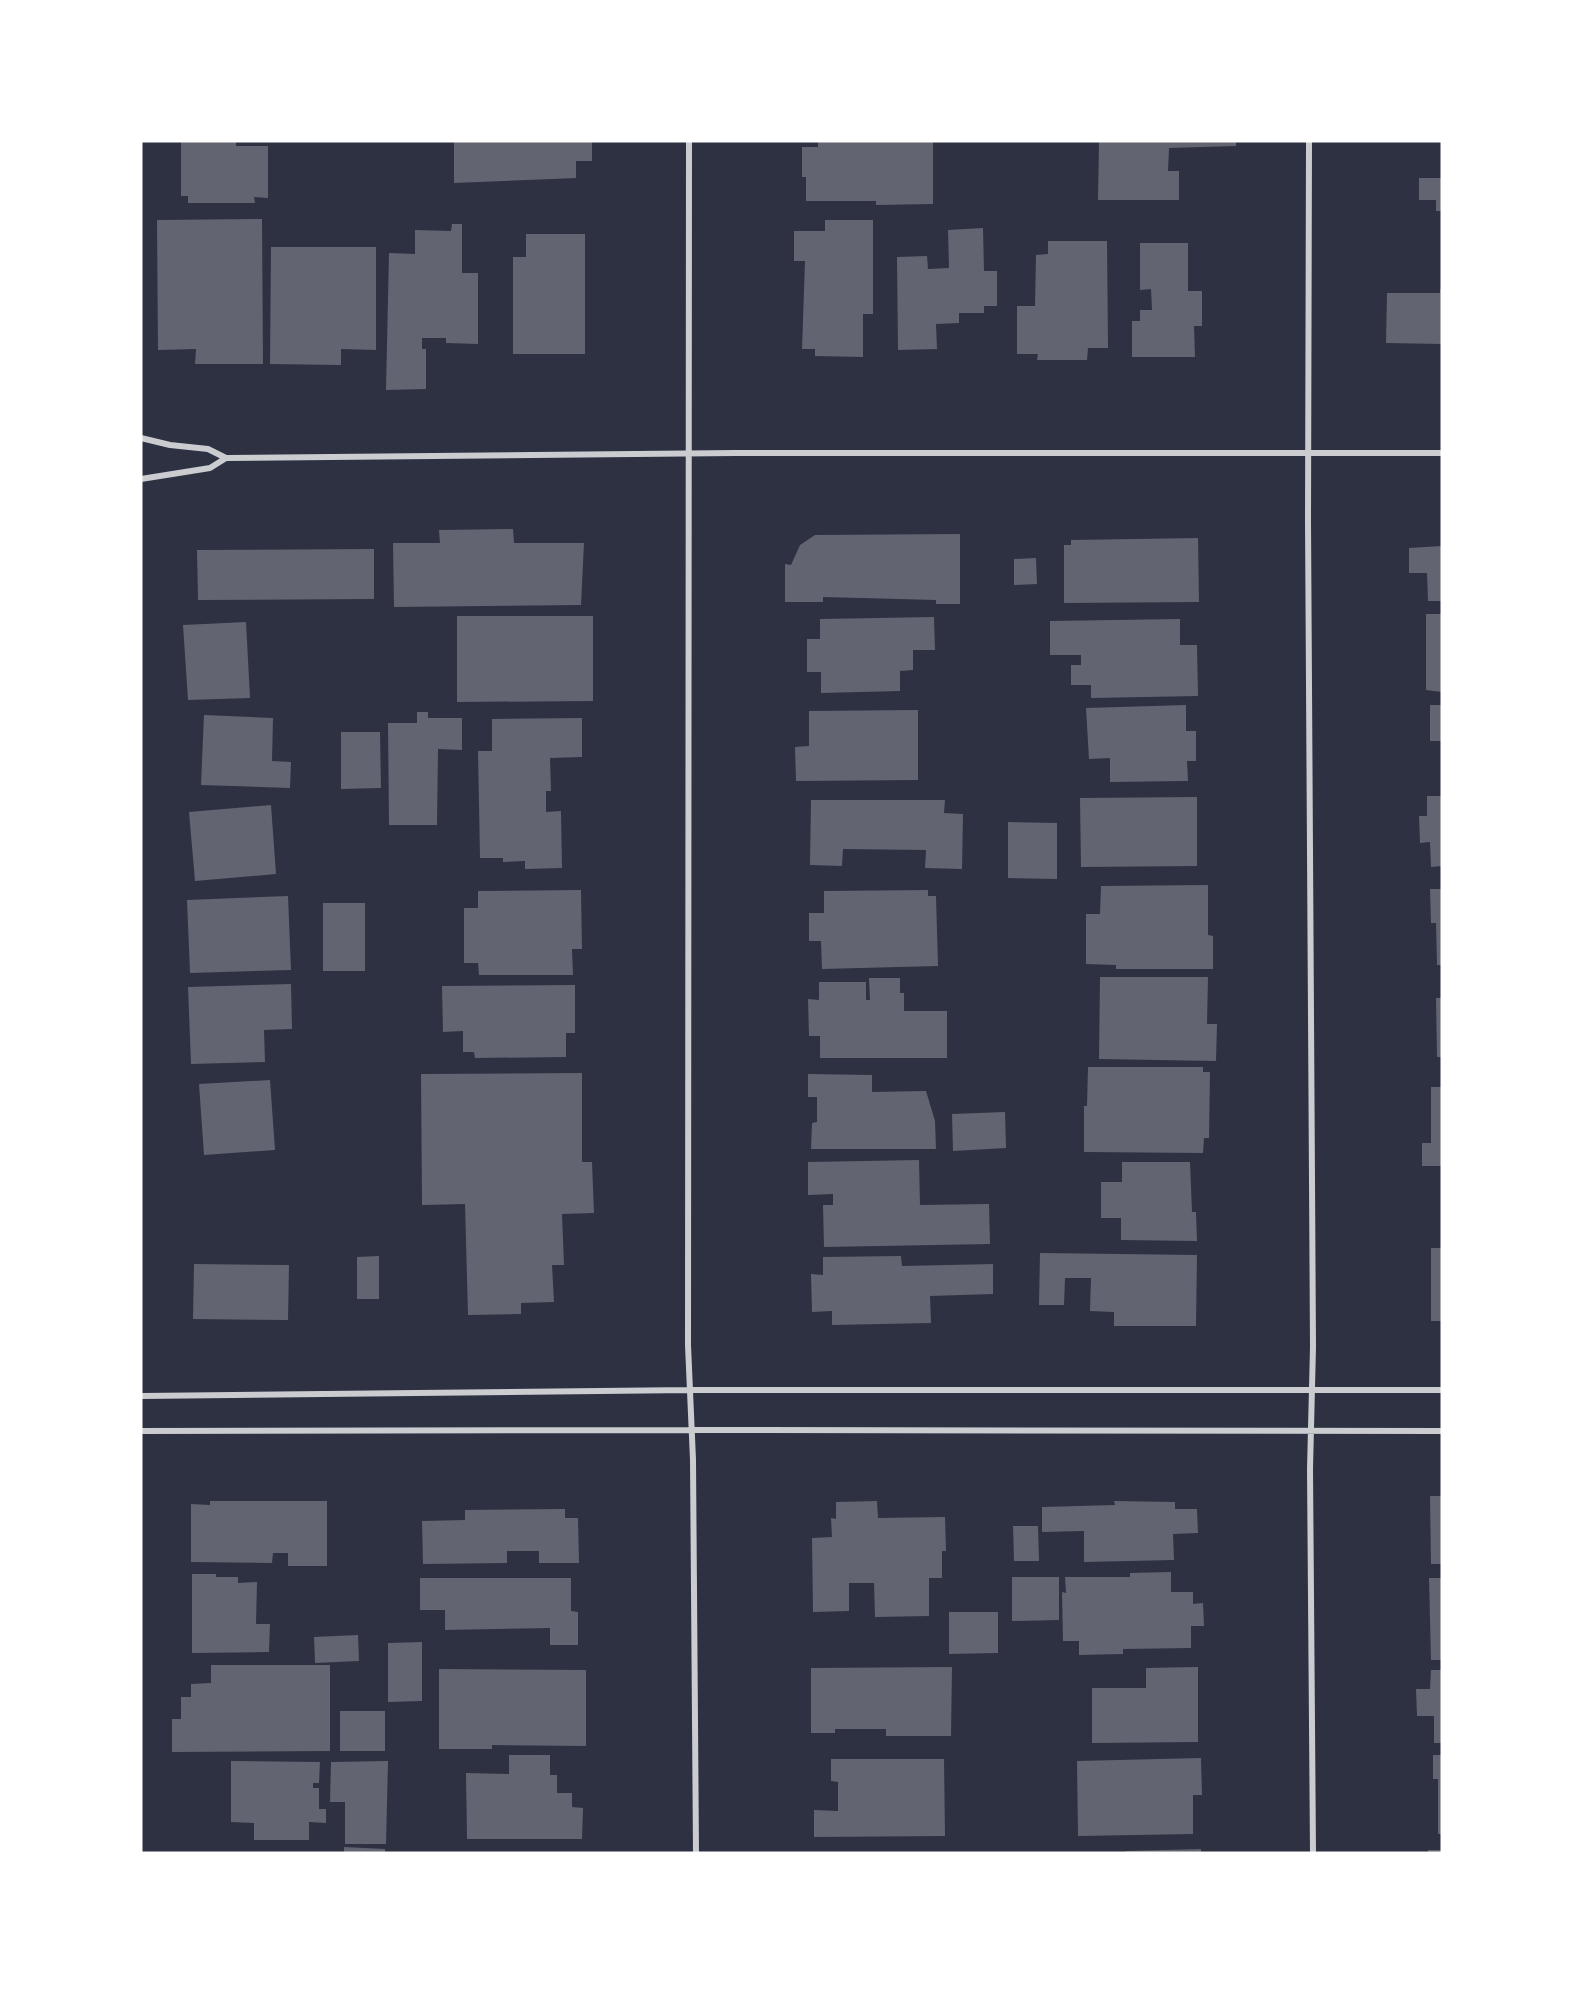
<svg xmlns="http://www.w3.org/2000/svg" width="1583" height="1994" viewBox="0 0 1583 1994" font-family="Figtree,sans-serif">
<rect width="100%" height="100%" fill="#2d3142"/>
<path fill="#626471" d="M 181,141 L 236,141 L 236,146 L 268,146 L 268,198 L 254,197 L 255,203 L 188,203 L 188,196 L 181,196 Z
M 454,141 L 592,141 L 592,161 L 576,161 L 576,178 L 454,183 Z
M 818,141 L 933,141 L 933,204 L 876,205 L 876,201 L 806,201 L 806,177 L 802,177 L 802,147 L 818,147 Z
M 1099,141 L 1236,141 L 1236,146 L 1169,148 L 1168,171 L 1179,171 L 1179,200 L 1098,200 Z
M 1419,178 L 1442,178 L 1442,211 L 1436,211 L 1436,200 L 1419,200 Z
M 262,219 L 263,364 L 195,364 L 196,349 L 158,350 L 157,220 Z
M 825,220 L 873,220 L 873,314 L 863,314 L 863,357 L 815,356 L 815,349 L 802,349 L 805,261 L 794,261 L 794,231 L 825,231 Z
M 452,224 L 462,224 L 462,273 L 478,273 L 478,344 L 446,343 L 446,338 L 422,338 L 422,349 L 426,349 L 426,389 L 386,390 L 389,253 L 415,254 L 415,230 L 451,231 Z
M 983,228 L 984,271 L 997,271 L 997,306 L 984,306 L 984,313 L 959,313 L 959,323 L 936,324 L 937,349 L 898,350 L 897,257 L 927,256 L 928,269 L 949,268 L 948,230 Z
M 526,234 L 585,234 L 585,354 L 513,354 L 513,257 L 526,257 Z
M 1048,241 L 1107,241 L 1108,348 L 1088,348 L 1087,360 L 1037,360 L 1038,354 L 1017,354 L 1017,306 L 1035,306 L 1036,255 L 1048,254 Z
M 1140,243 L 1188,243 L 1188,291 L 1202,291 L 1202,326 L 1194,326 L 1195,357 L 1132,357 L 1132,321 L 1140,321 L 1140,310 L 1152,310 L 1151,289 L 1140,290 Z
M 271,247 L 376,247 L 376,350 L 341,349 L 341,365 L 270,364 Z
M 1440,289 L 1442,289 L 1442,344 L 1386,343 L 1387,293 L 1440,293 Z
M 513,529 L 514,543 L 584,543 L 581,605 L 394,607 L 393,543 L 440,543 L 439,530 Z
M 960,534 L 960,604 L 936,604 L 936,600 L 823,597 L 823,602 L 785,602 L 785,564 L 791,565 L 800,545 L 815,535 Z
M 1198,538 L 1199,602 L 1064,603 L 1064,545 L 1071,545 L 1071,540 Z
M 1442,546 L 1442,601 L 1428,601 L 1427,573 L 1409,573 L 1409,548 Z
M 374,549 L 374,599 L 198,600 L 197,550 Z
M 1036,558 L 1037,584 L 1014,585 L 1014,559 Z
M 1426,614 L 1442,614 L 1442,692 L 1426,690 Z
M 457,616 L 593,616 L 593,701 L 457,702 Z
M 934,617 L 935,650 L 913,650 L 913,670 L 900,671 L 900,691 L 821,693 L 821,672 L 807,672 L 807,639 L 820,639 L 820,619 Z
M 1180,619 L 1180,645 L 1197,645 L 1198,696 L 1091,698 L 1091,685 L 1071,685 L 1071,665 L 1081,665 L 1081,655 L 1050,655 L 1050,621 Z
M 246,622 L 250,698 L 188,700 L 183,625 Z
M 1186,705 L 1186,731 L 1196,731 L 1196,761 L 1187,761 L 1188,781 L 1110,782 L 1110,758 L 1089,759 L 1086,708 Z
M 1430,705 L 1442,705 L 1442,741 L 1430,741 Z
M 918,710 L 918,780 L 796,781 L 795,747 L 809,746 L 809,711 Z
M 417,712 L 428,712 L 428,718 L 462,718 L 462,750 L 438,749 L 437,825 L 389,825 L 388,723 L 417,723 Z
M 204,715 L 273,718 L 272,761 L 291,762 L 290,788 L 201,785 Z
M 582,718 L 582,757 L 550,758 L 551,791 L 546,791 L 546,812 L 561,811 L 562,868 L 525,869 L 525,861 L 503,862 L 503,858 L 480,858 L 478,751 L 492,751 L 492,719 Z
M 341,732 L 380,732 L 381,788 L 341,789 Z
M 1427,796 L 1442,796 L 1442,866 L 1431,867 L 1430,842 L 1420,843 L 1419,816 L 1427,816 Z
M 1197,797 L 1197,866 L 1081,867 L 1080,798 Z
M 811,800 L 945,800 L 944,813 L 963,814 L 962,869 L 925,868 L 926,850 L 843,849 L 842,866 L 810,865 Z
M 271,805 L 276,874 L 195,881 L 189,812 Z
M 1008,822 L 1057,823 L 1057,879 L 1008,878 Z
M 1208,885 L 1208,935 L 1213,936 L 1213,969 L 1116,969 L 1116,965 L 1086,964 L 1086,914 L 1100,914 L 1101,886 Z
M 1430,889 L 1442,889 L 1442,965 L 1437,965 L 1436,923 L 1431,923 Z
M 581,890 L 582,949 L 572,949 L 573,975 L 479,975 L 478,963 L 464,963 L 464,908 L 478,908 L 478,891 Z
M 928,890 L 928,896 L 936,896 L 938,966 L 822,969 L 821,941 L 809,941 L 809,913 L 824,913 L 824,891 Z
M 288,896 L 291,970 L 190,973 L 187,900 Z
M 323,903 L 365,903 L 365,971 L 323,971 Z
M 1100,977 L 1208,977 L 1207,1024 L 1217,1024 L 1216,1061 L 1099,1059 Z
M 869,978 L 900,978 L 900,993 L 904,993 L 904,1011 L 947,1011 L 947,1058 L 820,1058 L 820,1036 L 809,1036 L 808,999 L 819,1000 L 819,982 L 866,982 L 866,1000 L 870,1000 Z
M 291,984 L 292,1029 L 264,1030 L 265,1062 L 191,1064 L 188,987 Z
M 575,985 L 575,1033 L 566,1033 L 566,1057 L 475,1058 L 474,1052 L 463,1052 L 463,1031 L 443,1032 L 442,986 Z
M 1436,998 L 1442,998 L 1442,1057 L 1437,1057 Z
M 1088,1067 L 1203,1067 L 1203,1072 L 1210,1072 L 1209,1138 L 1204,1138 L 1203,1153 L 1084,1152 L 1084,1106 L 1087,1106 Z
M 582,1073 L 582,1162 L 592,1162 L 594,1213 L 562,1214 L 564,1265 L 552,1265 L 554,1302 L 521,1303 L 521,1314 L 468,1315 L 465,1204 L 422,1205 L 421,1074 Z
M 808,1074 L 872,1075 L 872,1092 L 926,1091 L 935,1121 L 936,1149 L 811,1149 L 812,1123 L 817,1122 L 817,1097 L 808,1097 Z
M 270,1080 L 275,1150 L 204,1155 L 199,1084 Z
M 1431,1087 L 1442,1087 L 1442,1166 L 1422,1166 L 1422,1143 L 1431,1143 Z
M 1005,1112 L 1006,1148 L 953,1151 L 952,1114 Z
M 919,1160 L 920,1205 L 989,1204 L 990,1244 L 824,1247 L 823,1205 L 833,1205 L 833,1194 L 808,1195 L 808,1162 Z
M 1122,1162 L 1190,1162 L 1192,1212 L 1196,1212 L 1197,1241 L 1121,1240 L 1121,1218 L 1101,1218 L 1101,1182 L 1122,1182 Z
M 1431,1248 L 1442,1248 L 1442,1321 L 1431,1321 Z
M 1040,1253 L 1197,1255 L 1196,1326 L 1114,1326 L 1114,1312 L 1090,1311 L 1091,1278 L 1065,1278 L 1064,1305 L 1039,1305 Z
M 379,1256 L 379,1299 L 357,1299 L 357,1257 Z
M 901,1256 L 902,1266 L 993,1264 L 993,1294 L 930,1296 L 931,1323 L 832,1325 L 832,1311 L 812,1312 L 811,1274 L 823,1275 L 823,1257 Z
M 194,1264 L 289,1265 L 288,1320 L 193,1319 Z
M 1430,1496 L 1442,1496 L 1442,1564 L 1431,1564 Z
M 210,1501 L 327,1501 L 327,1566 L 288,1566 L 288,1553 L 273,1553 L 272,1563 L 191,1562 L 191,1504 L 210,1505 Z
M 877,1501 L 878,1518 L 945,1517 L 946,1551 L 942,1551 L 942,1578 L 929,1578 L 929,1616 L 875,1617 L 874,1583 L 849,1583 L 849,1611 L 813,1612 L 812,1538 L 832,1537 L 831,1518 L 836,1519 L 836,1502 Z
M 1114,1501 L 1175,1502 L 1175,1509 L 1197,1509 L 1198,1533 L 1173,1534 L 1174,1560 L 1084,1562 L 1084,1531 L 1042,1532 L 1042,1507 L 1115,1505 Z
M 565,1509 L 565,1518 L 578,1518 L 579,1563 L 539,1563 L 539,1551 L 507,1551 L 507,1563 L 423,1564 L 422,1521 L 465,1520 L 465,1510 Z
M 1013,1526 L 1038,1526 L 1039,1561 L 1014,1561 Z
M 1171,1572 L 1171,1592 L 1193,1592 L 1193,1604 L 1203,1603 L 1204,1626 L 1191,1626 L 1191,1648 L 1123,1649 L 1123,1654 L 1079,1655 L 1079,1641 L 1063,1641 L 1062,1592 L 1066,1593 L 1065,1577 L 1130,1577 L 1130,1573 Z
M 192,1574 L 216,1574 L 216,1577 L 238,1577 L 238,1583 L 257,1582 L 256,1624 L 270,1624 L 269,1652 L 192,1653 Z
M 1012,1577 L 1059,1577 L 1059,1620 L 1012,1621 Z
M 420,1578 L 571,1578 L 571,1611 L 578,1612 L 578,1645 L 550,1645 L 550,1628 L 445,1630 L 445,1610 L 420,1610 Z
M 1429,1578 L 1442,1578 L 1442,1660 L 1431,1660 Z
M 949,1612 L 998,1612 L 998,1653 L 949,1654 Z
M 358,1635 L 359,1661 L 315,1663 L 314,1637 Z
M 422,1642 L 422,1701 L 388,1702 L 388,1643 Z
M 211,1665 L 330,1665 L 330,1751 L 172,1752 L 172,1719 L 181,1719 L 181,1697 L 191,1697 L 191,1684 L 211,1683 Z
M 952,1667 L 951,1736 L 886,1736 L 886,1729 L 835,1729 L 835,1733 L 811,1733 L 811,1668 Z
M 1198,1667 L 1198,1742 L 1092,1743 L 1092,1688 L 1146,1688 L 1146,1668 Z
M 439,1669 L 586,1670 L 586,1746 L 492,1745 L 492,1749 L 439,1749 Z
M 1431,1670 L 1442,1670 L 1442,1743 L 1434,1743 L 1434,1716 L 1417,1716 L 1416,1689 L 1430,1689 Z
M 340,1711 L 385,1711 L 385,1751 L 340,1751 Z
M 509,1755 L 550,1755 L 550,1775 L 557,1775 L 557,1793 L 572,1793 L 572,1807 L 583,1808 L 582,1839 L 467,1839 L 466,1773 L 509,1774 Z
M 1433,1755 L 1442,1755 L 1442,1834 L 1438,1834 L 1438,1779 L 1433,1779 Z
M 1201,1758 L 1202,1795 L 1193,1795 L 1193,1834 L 1078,1836 L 1077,1761 Z
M 831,1759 L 944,1759 L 945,1836 L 814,1837 L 814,1810 L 838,1811 L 838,1782 L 831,1781 Z
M 231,1761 L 320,1762 L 319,1783 L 313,1783 L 313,1788 L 319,1788 L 319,1809 L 326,1809 L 326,1823 L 309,1822 L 309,1840 L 254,1840 L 254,1823 L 231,1822 Z
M 388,1761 L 386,1844 L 345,1844 L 345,1802 L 330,1802 L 331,1762 Z
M 344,1847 L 385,1849 L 385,1853 L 344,1853 Z
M 1201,1849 L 1201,1853 L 1126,1853 L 1126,1851 Z
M 1428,1850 L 1442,1850 L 1442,1853 L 1428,1853 Z"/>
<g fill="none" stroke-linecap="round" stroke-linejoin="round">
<path stroke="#caccd0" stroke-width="6" d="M 689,141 L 688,1345 L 693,1460 L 696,1853
M 1309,141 L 1308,521 L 1313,1347 L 1310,1469 L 1313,1853
M 141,438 L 170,445 L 208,449 L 226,458 L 736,453 L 1442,453
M 141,479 L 210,468 L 226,458
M 141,1396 L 690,1390 L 1442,1390
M 141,1431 L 691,1430 L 1442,1431"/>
</g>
<rect width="1583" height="1994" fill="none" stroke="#ffffff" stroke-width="285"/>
</svg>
